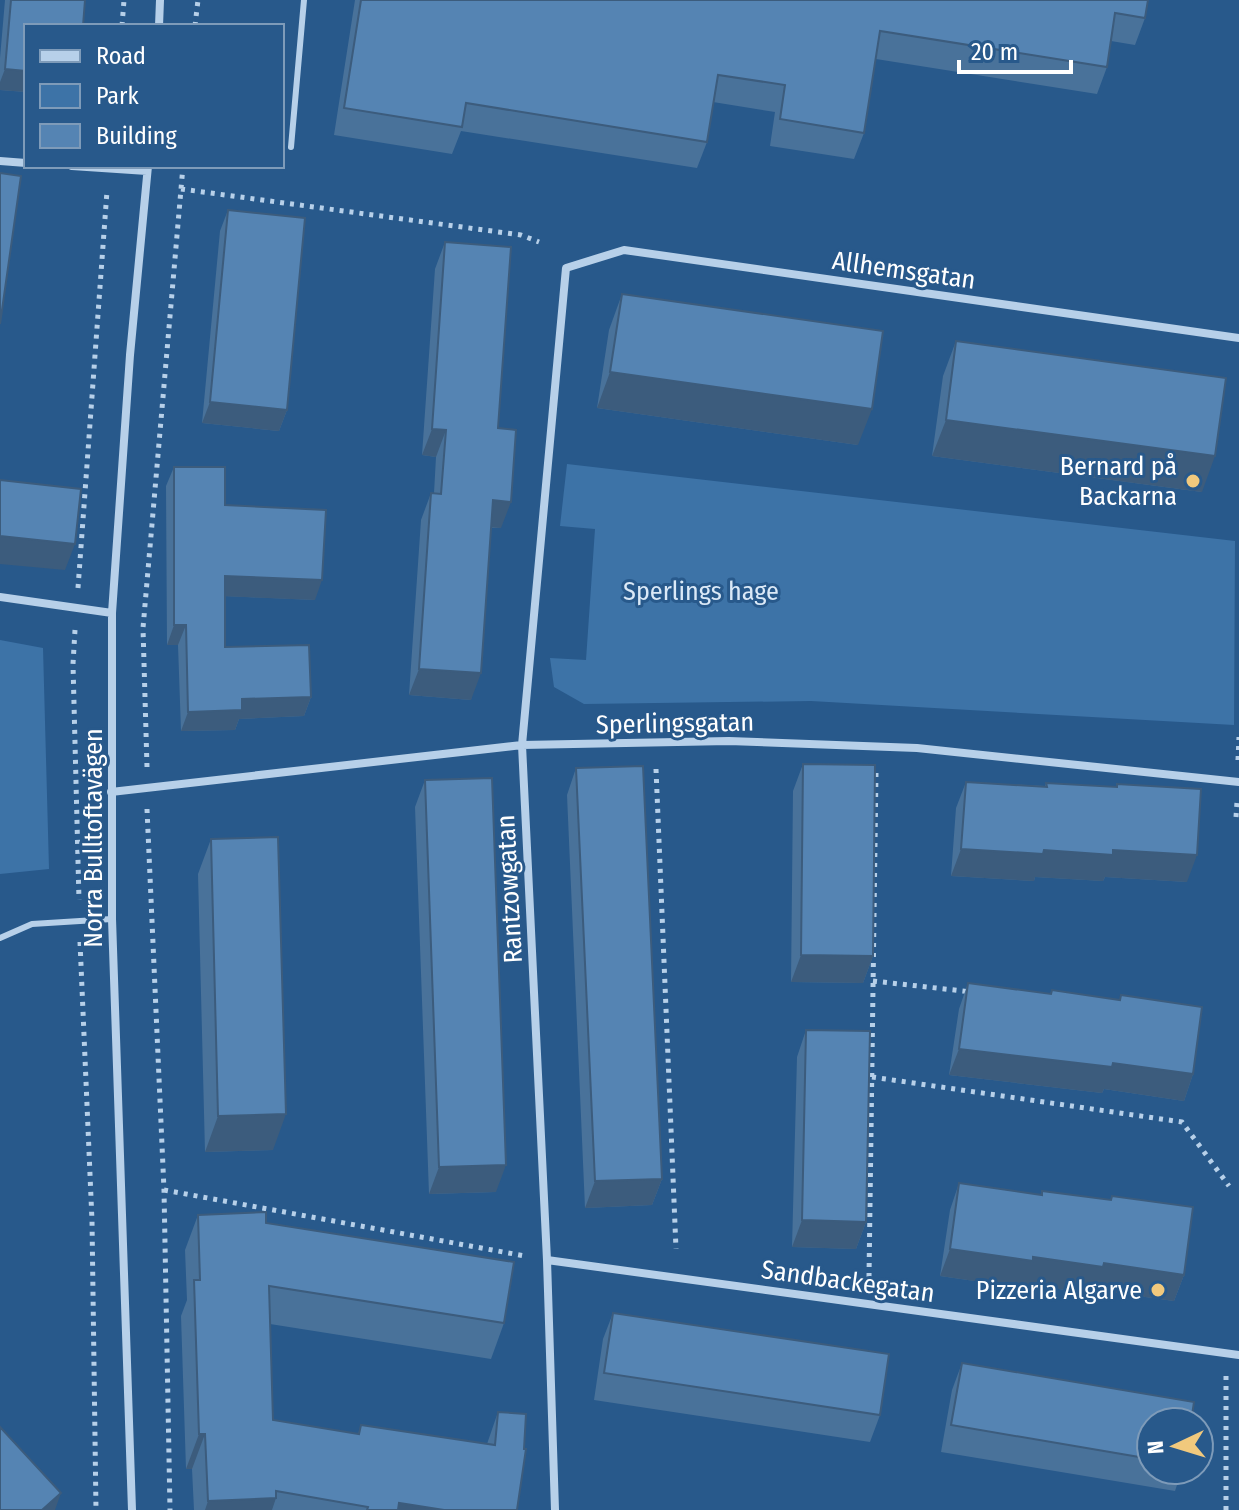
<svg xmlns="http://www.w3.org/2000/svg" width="1239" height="1510" viewBox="0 0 1239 1510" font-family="'Fira Sans Condensed',sans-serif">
<rect width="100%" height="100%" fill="#28598b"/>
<path fill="#3d73a7" d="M 567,464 L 1235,541 L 1234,725 L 811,701 L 584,704 L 554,687 L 550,658 L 586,660 L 595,529 L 560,526 Z
M 0,640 L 43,648 L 49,869 L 0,874 Z"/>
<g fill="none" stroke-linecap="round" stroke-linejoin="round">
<path stroke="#b7d0e9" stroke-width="5" stroke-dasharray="4 6" stroke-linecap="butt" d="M 122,26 L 124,0
M 195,26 L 198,0
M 181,189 L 521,235 L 539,242
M 78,588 L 107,191
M 75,630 L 73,664 L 79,900
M 1238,760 L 1239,737
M 147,767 L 143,628 L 183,166
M 656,769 L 676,1249
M 147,809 L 164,1190 L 170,1510
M 1236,817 L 1237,802
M 80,942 L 92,1221 L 96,1510
M 873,981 L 972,992
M 872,1077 L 1182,1122 L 1229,1186
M 164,1190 L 525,1256
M 869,1277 L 876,772
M 1226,1510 L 1226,1373"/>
<path stroke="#b7d0e9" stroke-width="6" d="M 291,147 L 304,0
M 0,938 L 32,924 L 112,919"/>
<path stroke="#b7d0e9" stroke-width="8" d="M 159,26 L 160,0
M 0,161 L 26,163
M 72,166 L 147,171
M 0,597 L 112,613
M 111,792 L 522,745 L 729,741 L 917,748 L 1239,782
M 547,1260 L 1239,1355
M 132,1510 L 112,919 L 112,613 L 130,355 L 148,166
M 555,1510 L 547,1260 L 522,745 L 566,268 L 624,250 L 1239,338"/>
</g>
<path fill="#49729a" d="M 5,0 L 85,0 L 26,92 L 0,90 L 0,58 Z
M 355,0 L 1148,0 L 1145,18 L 1135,45 L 1111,41 L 1107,67 L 1097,94 L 876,59 L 864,133 L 854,159 L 770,146 L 775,112 L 713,102 L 707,142 L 697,168 L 461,131 L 452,154 L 334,135 Z
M 228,210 L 287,410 L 279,431 L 202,423 L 220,231 Z
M 445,242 L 498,428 L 501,528 L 491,528 L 471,700 L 409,695 L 421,520 L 431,493 L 434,493 L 436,457 L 422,455 L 435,269 Z
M 622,294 L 858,445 L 597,408 L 609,330 Z
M 956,341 L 1202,492 L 932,456 L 943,376 Z
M 174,467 L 225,505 L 315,600 L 225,596 L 225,647 L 311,697 L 304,716 L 239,719 L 235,730 L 181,731 L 178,645 L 167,645 L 166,486 Z
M 803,764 L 873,956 L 863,983 L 791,982 L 793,791 Z
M 576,768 L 662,1179 L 652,1205 L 585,1208 L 567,795 Z
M 425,780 L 496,1192 L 429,1194 L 415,807 Z
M 966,782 L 1045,786 L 1046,783 L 1116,787 L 1117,784 L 1187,882 L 1105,877 L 1103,881 L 1035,877 L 1034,881 L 951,876 L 956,808 Z
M 211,839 L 273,1150 L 205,1152 L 198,874 Z
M 968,983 L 1050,994 L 1052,990 L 1193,1074 L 1184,1101 L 1104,1089 L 1102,1093 L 949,1075 L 959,1009 Z
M 806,1030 L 866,1222 L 856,1249 L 792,1247 L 797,1057 Z
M 959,1183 L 1041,1195 L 1042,1191 L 1111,1200 L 1184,1275 L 1174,1301 L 1095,1290 L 1093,1294 L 1024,1284 L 1023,1288 L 940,1276 L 950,1210 Z
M 198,1215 L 266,1223 L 504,1323 L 491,1359 L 270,1324 L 273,1420 L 358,1434 L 361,1425 L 487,1444 L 498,1412 L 517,1510 L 194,1510 L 192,1469 L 186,1469 L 181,1316 L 187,1300 L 185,1250 Z
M 613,1313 L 880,1415 L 870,1442 L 594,1400 L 603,1339 Z
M 962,1363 L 1151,1422 L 1151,1470 L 1182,1470 L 1175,1491 L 941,1452 L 952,1390 Z"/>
<path fill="#3c5c7d" d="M 5,69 L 26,71 L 26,92 L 0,90 L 0,82 Z
M 610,372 L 872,409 L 858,445 L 597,408 Z
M 210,402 L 287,410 L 279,431 L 202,423 Z
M 946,420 L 1215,456 L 1202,492 L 932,456 Z
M 432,429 L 446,430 L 436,457 L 422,455 Z
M 493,500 L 511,502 L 501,528 L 483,527 Z
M 0,536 L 75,544 L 65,570 L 0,564 Z
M 225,576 L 322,580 L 315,600 L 218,596 Z
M 174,625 L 186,625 L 178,645 L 167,645 Z
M 419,669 L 481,673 L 471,700 L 409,695 Z
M 311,697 L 304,716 L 239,719 L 235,730 L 181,731 L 188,712 L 242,699 Z
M 961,849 L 1113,850 L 1197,855 L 1187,882 L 1105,877 L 1103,881 L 1035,877 L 1034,881 L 951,876 Z
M 801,955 L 873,956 L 863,983 L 791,982 Z
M 959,1049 L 1113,1063 L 1193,1074 L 1184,1101 L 1104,1089 L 1102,1093 L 949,1075 Z
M 286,1114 L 273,1150 L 205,1152 L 218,1116 Z
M 506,1165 L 496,1192 L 429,1194 L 439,1167 Z
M 662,1179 L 652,1205 L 585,1208 L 595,1181 Z
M 802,1220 L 866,1222 L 856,1249 L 792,1247 Z
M 950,1249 L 1104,1263 L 1184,1275 L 1174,1301 L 1095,1290 L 1093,1294 L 1024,1284 L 1023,1288 L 940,1276 Z
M 199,1434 L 205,1434 L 192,1469 L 186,1469 Z
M 61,1493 L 55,1510 L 42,1510 Z
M 276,1498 L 272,1510 L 205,1510 L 208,1501 Z
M 399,1503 L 444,1510 L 396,1510 Z"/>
<path fill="#5584b3" stroke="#3c5c7d" stroke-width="2" d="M 11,0 L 85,0 L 83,26 L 26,26 L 26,71 L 5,69 Z
M 361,0 L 1148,0 L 1145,18 L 1115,13 L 1107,67 L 880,31 L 864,133 L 780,119 L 785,85 L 718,75 L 707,142 L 466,103 L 462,127 L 344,108 Z
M 0,173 L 21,176 L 0,324 Z
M 228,210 L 305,218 L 287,410 L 210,402 Z
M 445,242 L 511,247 L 498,428 L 516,430 L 511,502 L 493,500 L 481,673 L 419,669 L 431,493 L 441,494 L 446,430 L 432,429 Z
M 622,294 L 883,331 L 872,409 L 610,372 Z
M 956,341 L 1226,378 L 1215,456 L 946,420 Z
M 174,467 L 225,467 L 225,505 L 326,510 L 322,580 L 225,576 L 225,647 L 309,645 L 311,697 L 242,699 L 242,710 L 188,712 L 186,625 L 174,625 Z
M 0,480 L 81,489 L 75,544 L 0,536 Z
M 803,764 L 875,765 L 873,956 L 801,955 Z
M 643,766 L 662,1179 L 595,1181 L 576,768 Z
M 492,778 L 506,1165 L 439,1167 L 425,780 Z
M 966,782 L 1047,787 L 1046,783 L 1117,787 L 1117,784 L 1201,789 L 1197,855 L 1113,850 L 1113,855 L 1044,850 L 1043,854 L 961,849 Z
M 278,837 L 286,1114 L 218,1116 L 211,839 Z
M 968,983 L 1051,994 L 1052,990 L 1120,1000 L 1121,995 L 1202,1007 L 1193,1074 L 1113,1063 L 1112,1067 L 959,1049 Z
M 806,1030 L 870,1031 L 866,1222 L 802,1220 Z
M 959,1183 L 1042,1195 L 1042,1191 L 1111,1200 L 1112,1196 L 1193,1207 L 1184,1275 L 1104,1263 L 1103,1267 L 1033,1257 L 1033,1261 L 950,1249 Z
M 266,1212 L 266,1223 L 514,1262 L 504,1323 L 269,1286 L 273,1420 L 359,1434 L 361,1425 L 495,1445 L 498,1412 L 526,1414 L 524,1449 L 526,1449 L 517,1510 L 444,1510 L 399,1503 L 398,1510 L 367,1510 L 368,1507 L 276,1491 L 276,1498 L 208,1501 L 205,1434 L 199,1434 L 194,1280 L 200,1280 L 198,1215 Z
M 613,1313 L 889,1354 L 880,1415 L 604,1373 Z
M 962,1363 L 1194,1402 L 1191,1422 L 1151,1422 L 1151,1459 L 951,1425 Z
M 0,1427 L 61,1493 L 42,1510 L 0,1510 Z"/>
<g fill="#f1c97d" stroke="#28598b" stroke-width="3">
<circle cx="1193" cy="481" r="8"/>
<circle cx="1158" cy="1290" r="8"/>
</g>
<g text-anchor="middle" stroke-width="6" stroke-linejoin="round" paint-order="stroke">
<g font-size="26" fill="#fff" stroke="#28598b">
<text transform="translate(904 270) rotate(8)" y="9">Allhemsgatan</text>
<text transform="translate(675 723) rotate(-1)" y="9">Sperlingsgatan</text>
<text transform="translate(93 838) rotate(-90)" y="9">Norra Bulltoftavägen</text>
<text transform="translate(509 889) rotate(-93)" y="9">Rantzowgatan</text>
<text transform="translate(848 1281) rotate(8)" y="9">Sandbackegatan</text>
</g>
<g font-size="26" fill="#fff" stroke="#28598b" text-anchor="end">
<text x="1177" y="475">Bernard på<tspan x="1177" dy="30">Backarna</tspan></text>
<text x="1142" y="1299">Pizzeria Algarve</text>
</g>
<g font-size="26" fill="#dbe9f7" stroke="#28598b">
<text x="701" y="600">Sperlings hage</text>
</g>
</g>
<rect x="24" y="24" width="260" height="144" fill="#28598b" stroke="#7e9bb9" stroke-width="2"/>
<rect x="40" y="50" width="40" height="12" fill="#b7d0e9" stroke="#7e9bb9" stroke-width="2"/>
<text x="96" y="64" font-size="24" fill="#ffffff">Road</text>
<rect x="40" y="84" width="40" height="24" fill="#3d73a7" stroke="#7e9bb9" stroke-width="2"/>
<text x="96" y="104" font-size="24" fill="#ffffff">Park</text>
<rect x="40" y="124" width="40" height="24" fill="#5584b3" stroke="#7e9bb9" stroke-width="2"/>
<text x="96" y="144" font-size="24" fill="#ffffff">Building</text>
<g transform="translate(1175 1446) rotate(266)"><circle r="38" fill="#28598b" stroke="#7e9bb9" stroke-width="2"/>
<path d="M0-6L14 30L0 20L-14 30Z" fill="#f1c97d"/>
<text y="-12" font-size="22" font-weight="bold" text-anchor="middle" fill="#ffffff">N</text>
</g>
<path d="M959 60v12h112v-12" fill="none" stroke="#ffffff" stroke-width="4"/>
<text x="971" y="60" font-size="24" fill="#ffffff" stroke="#28598b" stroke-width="6" paint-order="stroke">20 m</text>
</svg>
